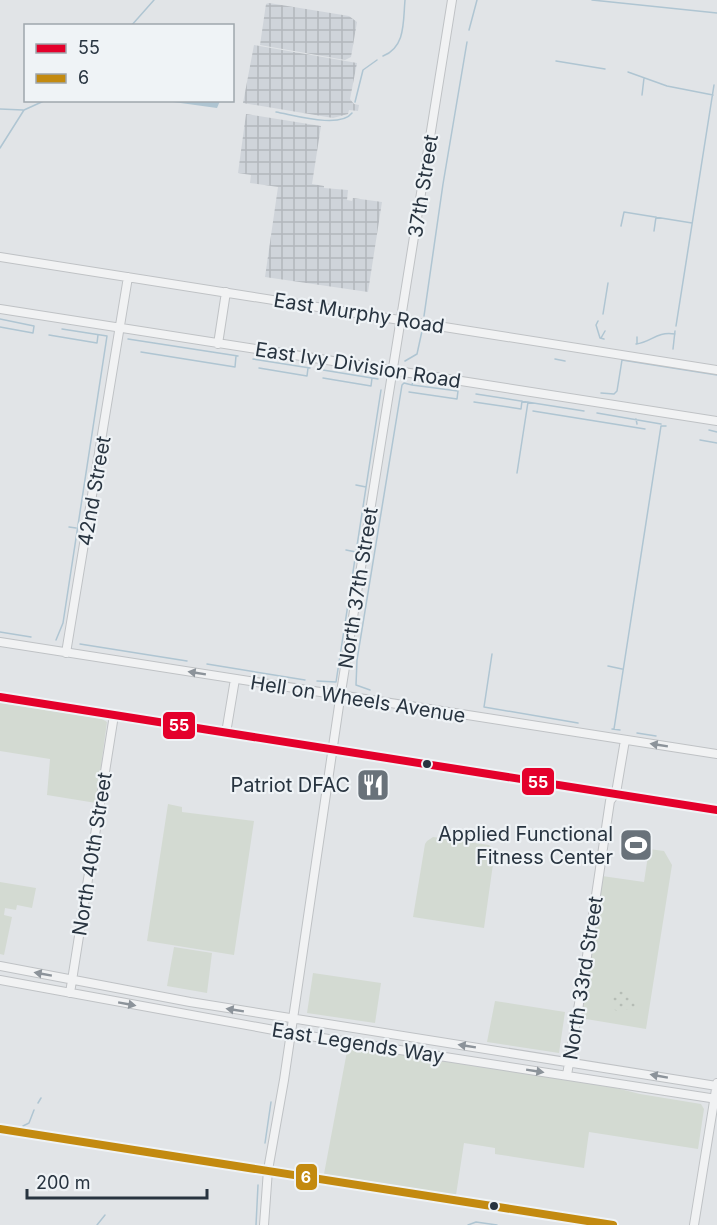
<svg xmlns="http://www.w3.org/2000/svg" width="717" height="1225" viewBox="0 0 717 1225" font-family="Inter,sans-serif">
<defs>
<pattern id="industrial-grid" width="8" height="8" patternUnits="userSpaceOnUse" patternTransform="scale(1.5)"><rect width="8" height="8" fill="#cfd4da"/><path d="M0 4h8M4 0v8" fill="none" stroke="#b2b7bc"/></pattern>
<pattern id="garden-dots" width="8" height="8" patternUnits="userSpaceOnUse" patternTransform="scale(1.5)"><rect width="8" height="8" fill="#d3dad2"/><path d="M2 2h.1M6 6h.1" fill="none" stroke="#b5bcb5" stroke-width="1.8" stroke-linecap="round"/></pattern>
</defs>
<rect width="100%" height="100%" fill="#e1e4e7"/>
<path fill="url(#industrial-grid)" d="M 269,3 L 349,16 L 357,22 L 351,57 L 345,60 L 260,45 L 266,4 Z
M 254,45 L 357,63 L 350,99 L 354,104 L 359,105 L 358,111 L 349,110 L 348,114 L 333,118 L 243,103 Z
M 246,114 L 321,126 L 312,184 L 324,186 L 324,188 L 348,190 L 347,200 L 352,201 L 353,198 L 382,202 L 368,292 L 265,277 L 278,187 L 250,183 L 251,175 L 238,173 Z"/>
<path fill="#d3dad2" d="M 0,703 L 102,719 L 107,722 L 96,803 L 47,795 L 50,759 L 0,751 Z
M 168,804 L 182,807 L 182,812 L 254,821 L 234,955 L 147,941 Z
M 433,837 L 489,845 L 495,850 L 484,928 L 413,917 L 425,844 L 427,841 Z
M 649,849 L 664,851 L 672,865 L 646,1029 L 580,1018 L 602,876 L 644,882 Z
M 0,882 L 36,888 L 32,908 L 17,905 L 16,910 L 5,908 L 4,915 L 12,917 L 4,955 L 0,954 Z
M 174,947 L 212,953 L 207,993 L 167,986 Z
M 313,973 L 381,983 L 375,1023 L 307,1013 Z
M 495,1001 L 565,1012 L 559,1053 L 487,1042 Z
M 348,1046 L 604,1085 L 640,1094 L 701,1104 L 704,1109 L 698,1149 L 589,1132 L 584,1168 L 495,1154 L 495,1148 L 464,1143 L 456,1195 L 324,1174 Z"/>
<path fill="url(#garden-dots)" d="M 619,991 C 629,991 635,998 635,1007 L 619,1012 L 613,1009 L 611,996 Z"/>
<path fill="#afc5d2" d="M 166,101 L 220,101 L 217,108 Z"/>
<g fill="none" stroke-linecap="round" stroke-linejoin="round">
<path stroke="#afc5d2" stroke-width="1.5" d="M 592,0 L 717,13
M 131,26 L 154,0
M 469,30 L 477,0
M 383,56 C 406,47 403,21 405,0
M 556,61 L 605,69
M 628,72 L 667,86 L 713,95
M 642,95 L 644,78
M 355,102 L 363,70 L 377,60
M 0,109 L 23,110
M 276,112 C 294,115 340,129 352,113
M 0,148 L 24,110 L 46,100
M 621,226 L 624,212 L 692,223
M 654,231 L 656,217
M 603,314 L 608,283
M 424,316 L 443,184 L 467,42
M 0,319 L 34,326 L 33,333 L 0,327
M 598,321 L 596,325 L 600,338 L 604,339
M 676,326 L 714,85
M 49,335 L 97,343 L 98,335
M 637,337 L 637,344
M 601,338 L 605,331
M 128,339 L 238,356
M 636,344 C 652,342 656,331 675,334
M 673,349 L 675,331
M 141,352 L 235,367 L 236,356
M 253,359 L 310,368
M 555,359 L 565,361
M 405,361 L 417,354 L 422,331
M 259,368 L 307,376 L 308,368
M 323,370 L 378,379
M 323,378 L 371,386 L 372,378
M 409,392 L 457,399 L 458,391 L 412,385 L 413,381
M 601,393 L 614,394 L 617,391 L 622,360 L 717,375
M 476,394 L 584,411
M 474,402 L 521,409 L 522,401
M 533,411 L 645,429
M 597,413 L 661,424
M 636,419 L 637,424
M 709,430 L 717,432
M 700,440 L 717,443
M 517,473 L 528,402
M 356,485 L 366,487
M 69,527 L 76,528
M 346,550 L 356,552
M 0,632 L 31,637
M 56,640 L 63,623 L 107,336 L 62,329
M 80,644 L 187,661
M 492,654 L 484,707 L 578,723
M 207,664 L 305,680
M 608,666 L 622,669
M 317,681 L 336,682 L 381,390
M 370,690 L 356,685 L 357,660 L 402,385 L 404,383 L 412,385
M 612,729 L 620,730
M 614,729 L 661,426 L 666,426
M 637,733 L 656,736
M 38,1103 L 41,1098
M 23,1126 L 29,1123 L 34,1110
M 265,1143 L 271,1102
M 97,1225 L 105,1215
M 256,1225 L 258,1185
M 468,1225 L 476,1222 L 497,1225"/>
<g stroke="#bfc2c5" stroke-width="10">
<path id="minor" d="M 0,257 L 717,370
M 0,309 L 717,421
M 218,344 L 226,292
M 0,642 L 717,754
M 66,653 L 128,277
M 0,697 L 717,810
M 226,733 L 235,679
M 0,966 L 190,1002 L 717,1086
M 0,980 L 290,1033 L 717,1099
M 70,993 L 114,715
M 567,1075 L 587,956 L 610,801 L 616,793 L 625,740
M 0,1129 L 613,1225
M 264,1225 L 268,1170 L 284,1080 L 341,692 L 452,0
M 694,1225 L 717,1083"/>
</g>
<use href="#minor" stroke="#f1f2f3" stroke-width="8"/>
<g stroke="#eff3f6" stroke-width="12">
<path id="bus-1" d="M 0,697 L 717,810"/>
</g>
<g stroke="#eff3f6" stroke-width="12">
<path id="bus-2" d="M 0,1129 L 613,1225"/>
</g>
<use href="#bus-1" stroke="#e4002b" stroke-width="8"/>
<use href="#bus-2" stroke="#c38a10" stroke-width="8"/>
</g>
<defs><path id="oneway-solid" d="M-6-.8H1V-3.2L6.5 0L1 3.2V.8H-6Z" transform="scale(1.5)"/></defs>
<g fill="#8c939a">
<use href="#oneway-solid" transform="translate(197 673) rotate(-171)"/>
<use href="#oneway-solid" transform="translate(659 745) rotate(-171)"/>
<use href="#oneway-solid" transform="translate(43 974) rotate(-170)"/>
<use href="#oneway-solid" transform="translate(127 1004) rotate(10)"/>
<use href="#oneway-solid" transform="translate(235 1010) rotate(-171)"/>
<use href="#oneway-solid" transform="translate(467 1046) rotate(-171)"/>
<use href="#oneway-solid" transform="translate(535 1071) rotate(9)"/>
<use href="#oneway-solid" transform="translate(659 1076) rotate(-170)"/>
</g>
<defs>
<g id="restaurant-square" transform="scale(1.725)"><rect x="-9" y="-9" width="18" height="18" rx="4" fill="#69727a" stroke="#eff3f6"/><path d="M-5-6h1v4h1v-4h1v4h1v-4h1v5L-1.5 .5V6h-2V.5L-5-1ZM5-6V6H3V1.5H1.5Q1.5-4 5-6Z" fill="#fff"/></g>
<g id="stadium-square" transform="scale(1.725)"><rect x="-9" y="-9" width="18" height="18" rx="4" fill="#69727a" stroke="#eff3f6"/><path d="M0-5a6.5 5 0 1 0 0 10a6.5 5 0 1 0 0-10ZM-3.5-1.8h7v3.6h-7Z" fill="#fff"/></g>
</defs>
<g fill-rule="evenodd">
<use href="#restaurant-square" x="373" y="785"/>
<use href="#stadium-square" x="636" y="845"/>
</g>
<g fill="#283440" stroke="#eff3f6" stroke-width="2">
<circle cx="427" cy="764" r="5"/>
<circle cx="494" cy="1206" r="5"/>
</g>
<g text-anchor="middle" stroke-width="4.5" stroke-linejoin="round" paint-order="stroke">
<g font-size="20" fill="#283440" stroke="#eff3f6">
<text transform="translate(423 186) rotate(-81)" y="7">37th Street</text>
<text transform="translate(359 313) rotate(9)" y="7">East Murphy Road</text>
<text transform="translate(358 365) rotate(9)" y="7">East Ivy Division Road</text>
<text transform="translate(94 491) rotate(-80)" y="7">42nd Street</text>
<text transform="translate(358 588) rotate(-81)" y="7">North 37th Street</text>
<text transform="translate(358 699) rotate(9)" y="7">Hell on Wheels Avenue</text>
<text transform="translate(92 854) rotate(-81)" y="7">North 40th Street</text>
<text transform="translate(583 978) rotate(-81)" y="7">North 33rd Street</text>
<text transform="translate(358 1043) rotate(9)" y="7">East Legends Way</text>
</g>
<g font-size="20" fill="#283440" stroke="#eff3f6" text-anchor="end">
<text x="350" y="792">Patriot DFAC</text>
<text x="613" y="841">Applied Functional<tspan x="613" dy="23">Fitness Center</tspan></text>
</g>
</g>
<g stroke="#eff3f6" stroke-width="2">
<rect x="162" y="711" width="34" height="29" rx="6" fill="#e4002b"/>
<rect x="521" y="767" width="34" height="29" rx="6" fill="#e4002b"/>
<rect x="295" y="1163" width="23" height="28" rx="6" fill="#c38a10"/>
</g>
<g font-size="16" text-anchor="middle" font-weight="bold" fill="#fff">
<text x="179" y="731">55</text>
<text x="538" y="788">55</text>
<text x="306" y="1183">6</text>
</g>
<rect x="24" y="24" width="210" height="78" fill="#eff3f6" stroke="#9fa7ad" stroke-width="1.5"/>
<rect x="36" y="44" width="30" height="9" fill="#e4002b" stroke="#9fa7ad" stroke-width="1.5"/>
<text x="78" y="54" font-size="18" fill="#283440">55</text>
<rect x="36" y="74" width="30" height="9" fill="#c38a10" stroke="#9fa7ad" stroke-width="1.5"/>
<text x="78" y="84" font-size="18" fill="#283440">6</text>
<path d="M27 1189v9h180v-9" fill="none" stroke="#283440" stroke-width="3"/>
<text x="36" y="1189" font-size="18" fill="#283440" stroke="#eff3f6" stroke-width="4.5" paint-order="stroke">200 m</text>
</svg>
